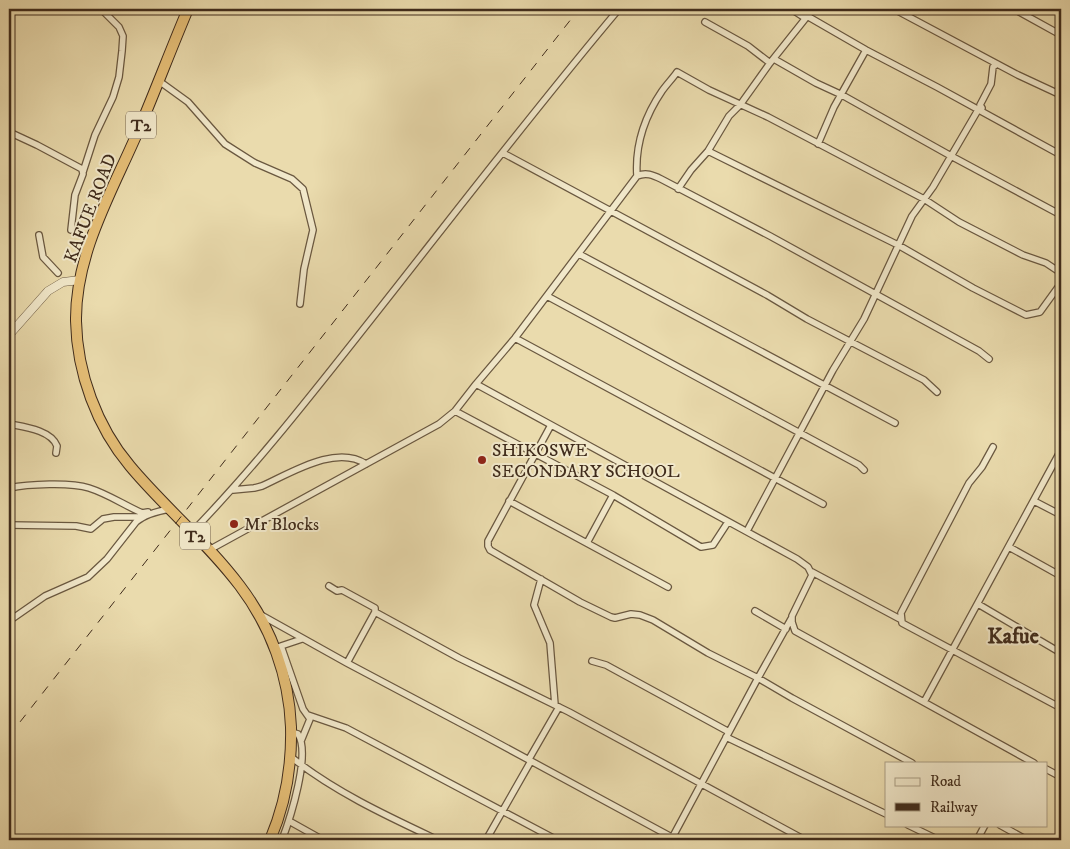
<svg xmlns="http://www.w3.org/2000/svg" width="1070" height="849" viewBox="0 0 1070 849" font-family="'IM FELL DW Pica',serif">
<rect width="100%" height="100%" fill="#eadbad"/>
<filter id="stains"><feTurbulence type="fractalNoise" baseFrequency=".004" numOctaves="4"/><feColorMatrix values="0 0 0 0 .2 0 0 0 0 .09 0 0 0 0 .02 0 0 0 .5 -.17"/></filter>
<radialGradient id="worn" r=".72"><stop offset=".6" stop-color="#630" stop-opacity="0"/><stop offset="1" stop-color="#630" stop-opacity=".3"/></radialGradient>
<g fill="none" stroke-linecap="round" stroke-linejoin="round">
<g stroke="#6a5840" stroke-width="8">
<path id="minor" d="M 791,9 L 805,18
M 894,9 L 1018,75 L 1061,95
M 1014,9 L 1061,35
M 807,16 L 866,50 L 937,87 L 1061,155
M 705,22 L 748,46 L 770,63
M 774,59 L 816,83 L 842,95 L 951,156 L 1061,215
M 159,81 L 188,102 L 225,144 L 255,163 L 292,179 L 303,189 L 313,230 L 304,269 L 300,304
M 981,111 L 982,108 L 980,105 L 991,84 L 993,67 L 997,64
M 9,132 L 37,145 L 82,169 L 83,174 L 75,195 L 71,230
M 818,144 L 834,107 L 866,50
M 708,151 L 898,245 L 973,288 L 1026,315 L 1040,312 L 1061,283
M 503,153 L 767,295 L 807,319 L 924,380 L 937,392
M 83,172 L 95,135 L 113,97 L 119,77 L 122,51 L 123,36 L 119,27 L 101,9
M 637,176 C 635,146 645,116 662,91 C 667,84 673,78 677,72 L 709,90 L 768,117 L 924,199 L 959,222 L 1023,255 L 1046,263 L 1061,273
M 678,189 L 691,170 L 708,151 L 729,116 L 740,105 L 770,63 L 813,9
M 39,235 L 43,257 L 58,273
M 579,254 L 895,423
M 547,296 L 859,465 L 864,470
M 515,338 L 823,504
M 476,384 L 515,338 L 637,176 C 646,172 653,175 661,179 L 770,236 L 979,351 L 989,359
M 455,411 L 613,495 L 701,547 L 713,545 L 728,522
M 9,424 C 24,427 51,430 57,446 L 56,453
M 551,425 L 488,541 L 488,546 L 490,550 L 580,602 L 611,617 L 615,618 L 631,614 L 640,615 L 653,620 L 708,653 L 758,678 L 792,698 L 912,763
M 993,447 L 982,467 L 969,483 L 901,613 L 902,623 L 1061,708
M 9,488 C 28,484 71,482 89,488 C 108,494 124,505 142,513 L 148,512
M 233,490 L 254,488 L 262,486 C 291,473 336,444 366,464
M 509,501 L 668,587
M 1034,501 L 1061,515
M 9,525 L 76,526 L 91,529 L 103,519 L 114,517 L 141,517
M 747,531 L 833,370 L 864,319 L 912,216 L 933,187 L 978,110
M 192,532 C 256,466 312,394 369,322 C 452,217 533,111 619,9
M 587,543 L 613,495
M 1009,547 L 1061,576
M 209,550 L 439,424 L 455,411 L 476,384 L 797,559 L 808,567 L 812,575 L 792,616 L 792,622 L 795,631 L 1034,763
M 812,572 L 900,619
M 541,579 L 534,605 L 550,643 L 555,705
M 329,586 L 337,591 L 342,590 L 375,608 L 375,612 L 347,663
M 978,604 L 1061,653
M 755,611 L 786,629
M 375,612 L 459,658 L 569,712 L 805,840
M 261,615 L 347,663 L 481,734 L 677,840
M 9,621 L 45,596 L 88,577 L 107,559 L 136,522 C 145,514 158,511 170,509
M 281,646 L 303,709 L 310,719 L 301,741
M 278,647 L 302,639
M 592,661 L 606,665 L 729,732
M 924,702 L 1061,450
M 308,715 L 346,728 L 557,840
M 726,737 L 886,814
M 291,757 C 335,792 387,816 438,840
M 529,759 L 559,707
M 1046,769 L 1061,777
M 289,821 L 323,840
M 908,825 L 939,840
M 1000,825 L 1027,840
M 282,840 C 290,819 311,754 298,734 L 291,732
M 486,840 L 531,761
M 671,840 L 758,678 L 791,619
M 977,840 L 985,825"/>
</g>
<g stroke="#6a5840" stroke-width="9">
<path id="tertiary" d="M 9,335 L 48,291 L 63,282 L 80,280"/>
</g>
<g stroke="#402c1c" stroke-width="12">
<path id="trunk" d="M 188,9 C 171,49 156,89 139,129 C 113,190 75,253 76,321 C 77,373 97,427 130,466 C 165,508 207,542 240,586 C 271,627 289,676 291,727 C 292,766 285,805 270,840"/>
</g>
<use href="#minor" stroke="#f1e8ca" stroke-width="5.5"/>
<use href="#tertiary" stroke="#f1e8ca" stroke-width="8"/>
<use href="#trunk" stroke="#e5be76" stroke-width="10"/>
<path stroke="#402c1c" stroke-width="1" stroke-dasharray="9 9" stroke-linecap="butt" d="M 9,736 L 579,9"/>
</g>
<g fill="#8f2418" stroke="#f1e8ca" stroke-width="2">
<circle cx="482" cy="460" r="5"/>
<circle cx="234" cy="524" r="5"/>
</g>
<g text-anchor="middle" stroke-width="4" stroke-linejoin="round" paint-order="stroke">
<g fill="#f1e8ca" stroke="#756450" stroke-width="1">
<rect x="126" y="111.5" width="30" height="27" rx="4"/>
<rect x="180" y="522.5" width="30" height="27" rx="4"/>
</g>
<g font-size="16" font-weight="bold" fill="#402c1c">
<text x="141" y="131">T2</text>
<text x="195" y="542">T2</text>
</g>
<g font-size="18" fill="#402c1c" stroke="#f1e8ca">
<text transform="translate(90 208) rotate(-69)" y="6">KAFUE ROAD</text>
</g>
<g font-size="18" fill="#402c1c" stroke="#f1e8ca" text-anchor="start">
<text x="492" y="456">SHIKOSWE<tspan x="492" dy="21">SECONDARY SCHOOL</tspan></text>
<text x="244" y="530">Mr Blocks</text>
</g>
<g font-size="22" font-weight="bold" fill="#402c1c" stroke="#f1e8ca">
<text x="1013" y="643">Kafue</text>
</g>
</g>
<rect width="1070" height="849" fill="none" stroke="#eadbad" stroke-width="30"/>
<rect x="10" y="10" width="1050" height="829" fill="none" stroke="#402c1c" stroke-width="2.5"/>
<rect x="15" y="15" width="1040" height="819" fill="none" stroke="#402c1c"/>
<rect x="885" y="762" width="162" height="65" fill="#f1e8ca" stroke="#aa9d84"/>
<rect x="895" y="778" width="25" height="8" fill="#f1e8ca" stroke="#aa9d84"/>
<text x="930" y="786" font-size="15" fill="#402c1c">Road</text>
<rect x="895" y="803" width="25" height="8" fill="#402c1c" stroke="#aa9d84"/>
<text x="930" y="812" font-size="15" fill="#402c1c">Railway</text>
<rect width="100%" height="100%" filter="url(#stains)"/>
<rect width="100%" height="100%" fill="url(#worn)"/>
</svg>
